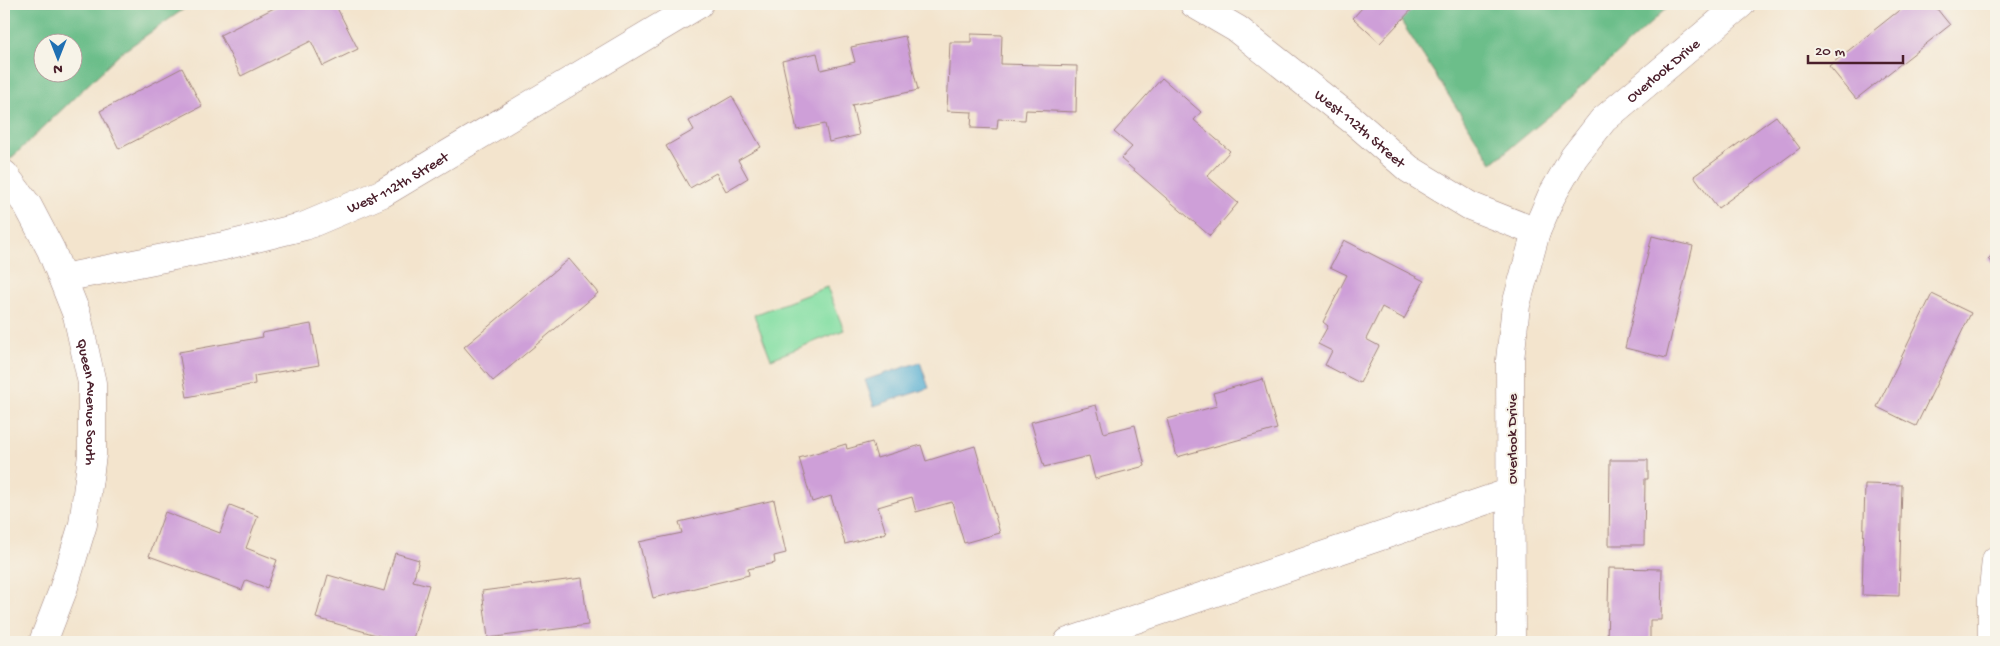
<svg xmlns="http://www.w3.org/2000/svg" width="2000" height="646" viewBox="0 0 2000 646" font-family="'Gochi Hand',sans-serif">
<rect width="100%" height="100%" fill="#f7f3e8"/>
<filter id="ink" filterUnits="userSpaceOnUse"><feTurbulence type="fractalNoise" baseFrequency=".02" numOctaves="2"/><feDisplacementMap in="SourceGraphic" scale="10" xChannelSelector="R" yChannelSelector="G"/><feConvolveMatrix kernelMatrix="1 2 1 2 8 2 1 2 1" color-interpolation-filters="sRGB"/></filter>
<filter id="wash" filterUnits="userSpaceOnUse"><feTurbulence type="fractalNoise" baseFrequency=".0096" numOctaves="4" result="noise"/><feDisplacementMap in="SourceGraphic" scale="20" xChannelSelector="R" yChannelSelector="G"/><feGaussianBlur stdDeviation="1.12" result="paint"/><feColorMatrix in="noise" values="0 0 0 0 0 0 0 0 0 0 0 0 0 0 0 0 0 1.4 0 .05"/><feComposite in="paint" operator="in"/></filter>
<g filter="url(#wash)">
<rect width="100%" height="100%" fill="#f3e4cd"/>
<path fill="#85dfa4" stroke="#687f68" d="M 827,287 L 844,330 L 771,359 L 754,315 Z"/>
<path fill="#6cbe8a" stroke="#5b6e5a" fill-rule="evenodd" d="M 4,4 L 191,4 L 121,53 L 4,165 ZM 42,42 L 72,42 L 72,72 L 42,72 Z
M 1390,4 L 1671,4 L 1559,108 L 1492,163 Z"/>
<path fill="#55aed2" stroke="#50667e" d="M 920,362 L 929,388 L 874,406 L 865,380 Z"/>
<g id="blocks">
<path fill="#ce9fd8" d="M 282,4 L 335,4 L 358,49 L 323,66 L 311,41 L 241,76 L 220,35 Z
M 1358,4 L 1417,4 L 1380,43 L 1353,18 L 1362,8 Z
M 1907,4 L 1933,4 L 1950,25 L 1856,99 L 1829,66 Z
M 971,34 L 1002,35 L 1001,64 L 1077,66 L 1076,112 L 1026,110 L 1025,120 L 998,119 L 997,129 L 971,128 L 972,112 L 947,111 L 950,42 L 971,42 Z
M 905,36 L 918,90 L 852,105 L 859,135 L 829,142 L 825,124 L 797,130 L 782,61 L 817,53 L 821,70 L 855,62 L 851,47 Z
M 182,68 L 202,106 L 119,149 L 100,111 Z
M 1162,78 L 1201,112 L 1194,120 L 1230,151 L 1207,176 L 1238,203 L 1210,236 L 1121,159 L 1132,147 L 1114,132 Z
M 732,96 L 761,147 L 738,160 L 748,178 L 726,191 L 716,173 L 690,188 L 666,146 L 694,130 L 689,121 Z
M 1776,116 L 1800,148 L 1718,208 L 1694,176 Z
M 1652,236 L 1693,246 L 1666,358 L 1625,348 Z
M 1344,240 L 1424,281 L 1404,319 L 1382,307 L 1366,339 L 1379,346 L 1360,383 L 1325,365 L 1332,351 L 1318,344 L 1328,326 L 1323,322 L 1347,275 L 1330,267 Z
M 1996,251 L 1996,268 L 1988,259 Z
M 569,259 L 598,293 L 493,381 L 464,347 Z
M 1932,294 L 1971,313 L 1916,426 L 1877,407 Z
M 311,324 L 319,365 L 254,376 L 255,384 L 187,397 L 179,352 L 263,337 L 262,333 Z
M 1263,379 L 1277,429 L 1177,457 L 1167,419 L 1217,406 L 1213,393 Z
M 1096,405 L 1104,433 L 1135,425 L 1145,466 L 1095,479 L 1089,456 L 1044,467 L 1031,422 Z
M 872,442 L 877,458 L 921,445 L 926,461 L 975,446 L 1000,533 L 964,543 L 952,502 L 916,512 L 912,497 L 878,507 L 886,533 L 845,544 L 831,496 L 812,502 L 799,458 L 846,444 L 847,449 Z
M 1610,460 L 1648,460 L 1648,479 L 1645,479 L 1644,545 L 1609,545 Z
M 1865,484 L 1902,485 L 1899,596 L 1862,595 Z
M 774,500 L 786,553 L 774,556 L 775,563 L 748,569 L 749,575 L 653,598 L 639,542 L 682,533 L 679,522 Z
M 230,505 L 258,516 L 246,548 L 277,560 L 267,588 L 246,580 L 242,590 L 149,556 L 165,512 L 220,533 Z
M 395,553 L 419,560 L 413,581 L 429,585 L 412,642 L 401,642 L 316,618 L 328,575 L 384,591 Z
M 1609,568 L 1662,569 L 1661,620 L 1650,620 L 1650,642 L 1607,642 Z
M 582,578 L 588,625 L 488,638 L 482,591 Z"/>
</g>
</g>
<g filter="url(#ink)">
<use href="#blocks" fill-opacity="0" stroke="#9e827c" stroke-width="1"/>
<g fill="none" stroke-linecap="round" stroke-linejoin="round">
<g stroke="#9e827c" stroke-width="29">
<g id="street">
<path id="s1" d="M 1194,4 L 1237,29 L 1355,122 L 1409,169 L 1470,206 L 1536,232"/>
<path id="s2" d="M 4,174 L 28,206 L 51,250 L 77,315 L 92,383 L 92,455 L 83,524 L 63,590 L 43,642"/>
<path id="s3" d="M 63,278 L 224,246 L 305,226 L 383,193 L 699,4"/>
<path d="M 1068,642 L 1511,492"/>
<path id="s4" d="M 1511,642 L 1510,360 L 1516,305 L 1536,232 L 1551,197 L 1574,157 L 1603,120 L 1741,4"/>
<path d="M 1992,642 L 1992,598 L 1996,560"/>
</g>
</g>
<use href="#street" stroke="#fff" stroke-width="28"/>
</g>
</g>
<g text-anchor="middle" stroke-width="4" stroke-linejoin="round" paint-order="stroke">
<g font-size="15" fill="#4a1f2b" stroke="#f7f3e8">
<text dy="5" stroke="none"><textPath href="#s4" startOffset="622">Overlook Drive</textPath></text>
<text dy="5" stroke="none"><textPath href="#s1" startOffset="208">West 112th Street</textPath></text>
<text dy="5" stroke="none"><textPath href="#s3" startOffset="350">West 112th Street</textPath></text>
<text dy="5" stroke="none"><textPath href="#s2" startOffset="248">Queen Avenue South</textPath></text>
<text transform="translate(1511 439) rotate(-90)" y="5">Overlook Drive</text>
</g>
</g>
<rect width="2000" height="646" fill="none" stroke="#f7f3e8" stroke-width="20"/>
<g transform="translate(58 58) rotate(180)"><circle r="24" fill="#f7f3e8" stroke="#b29e9c"/>
<path d="M0-4L9 19L0 12L-9 19Z" fill="#1f6fb2"/>
<text y="-8" font-size="14" font-weight="bold" text-anchor="middle" fill="#4a1f2b">N</text>
</g>
<path d="M1808 55v8h95v-8" fill="none" stroke="#4a1f2b" stroke-width="2.5"/>
<text x="1815" y="55" font-size="15" fill="#4a1f2b" stroke="#f7f3e8" stroke-width="4" paint-order="stroke">20 m</text>
</svg>
